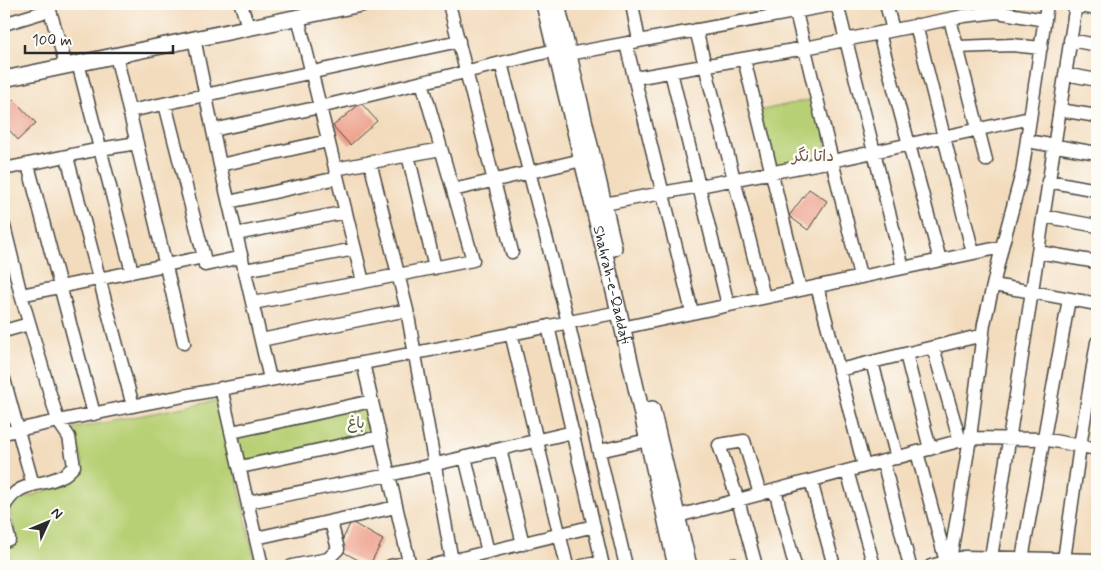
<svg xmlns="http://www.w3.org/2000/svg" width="1101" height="570" viewBox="0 0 1101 570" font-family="Mynerve,'Playpen Sans Arabic',sans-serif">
<rect width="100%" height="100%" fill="#fdfcf7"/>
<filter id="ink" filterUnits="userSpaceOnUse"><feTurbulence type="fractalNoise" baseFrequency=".02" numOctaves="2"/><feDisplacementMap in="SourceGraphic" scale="10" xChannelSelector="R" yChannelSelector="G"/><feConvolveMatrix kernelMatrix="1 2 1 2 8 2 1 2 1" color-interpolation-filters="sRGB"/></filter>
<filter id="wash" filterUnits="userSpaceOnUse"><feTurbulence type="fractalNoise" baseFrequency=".0096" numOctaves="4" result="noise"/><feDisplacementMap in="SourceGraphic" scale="20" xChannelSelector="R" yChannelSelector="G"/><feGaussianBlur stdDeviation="1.12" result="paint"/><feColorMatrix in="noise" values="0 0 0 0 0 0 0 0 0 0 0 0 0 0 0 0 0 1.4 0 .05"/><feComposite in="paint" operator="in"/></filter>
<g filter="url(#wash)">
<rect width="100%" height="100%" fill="#f3dcbd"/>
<path fill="#b8d075" stroke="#727e50" d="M 817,98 L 832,161 L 772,172 L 758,111 Z
M 220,400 L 256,566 L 12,566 L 7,545 L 17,542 L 9,508 L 15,501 L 75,481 L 83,463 L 72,429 Z
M 372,401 L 380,437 L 240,467 L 232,432 Z"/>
<g id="blocks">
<path fill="#eea28d" d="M 13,99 L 36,123 L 18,140 L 4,124 L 4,107 Z
M 361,103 L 377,121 L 350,145 L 333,126 Z
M 809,189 L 827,201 L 808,230 L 789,216 Z
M 351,522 L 383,540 L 369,566 L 338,549 Z"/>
</g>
</g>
<g filter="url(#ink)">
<use href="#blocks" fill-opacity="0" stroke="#494641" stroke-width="1"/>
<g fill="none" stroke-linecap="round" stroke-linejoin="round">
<g stroke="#494641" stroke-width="15">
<path id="minor" d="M 48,4 L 66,65
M 241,4 L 248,27
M 449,4 L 512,252
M 632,4 L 639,41
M 794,4 L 860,276
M 837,4 L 903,268
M 886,4 L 893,30
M 1076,5 L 1097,9
M 950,19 L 986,160
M 4,24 L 50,10
M 916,25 L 973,253
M 696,30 L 764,297
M 879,33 L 940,260
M 194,38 L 220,165 L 270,379
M 1070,40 L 1097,45
M 626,44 L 692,312
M 957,47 L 1012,45 L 1041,48
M 569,54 L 837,4
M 116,55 L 184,343
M 744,59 L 800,289
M 78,63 L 132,272
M 501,63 L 568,322 L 626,566
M 671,72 L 728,305
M 1065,74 L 1097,80
M 635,78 L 805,48 L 964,16 L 997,12 L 1045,20
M 165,104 L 204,257
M 1060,110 L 1097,116
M 130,111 L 459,41
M 213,130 L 320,107 L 555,50
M 1027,141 L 1097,153
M 408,155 L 435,268
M 67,157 L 133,406
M 370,162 L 407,310 L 452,561
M 28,165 L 94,414
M 220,165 L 328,141
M 4,169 L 100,149 L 137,143
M 335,169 L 441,149
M 1048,181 L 1097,190
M 453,190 L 582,160
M 229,202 L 337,178
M 604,204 L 832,161 L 1030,118
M 1043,216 L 1097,226
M 4,226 L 21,295 L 58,421 L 69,437 L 74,466 C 71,469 67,474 62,476 C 39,488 19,479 4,507
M 236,234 L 346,212
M 1038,252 L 1097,262
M 245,270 L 355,249
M 363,282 L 473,260 L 422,82
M 994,285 L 1097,304
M 817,286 L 864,466
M 21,295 L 204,257 L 205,265 L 242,257
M 253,303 L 363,282 L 298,17
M 548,326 L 603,566
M 631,326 L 1002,247
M 4,331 L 29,324
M 511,333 L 567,566
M 261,340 L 407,310
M 933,347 L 960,441
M 906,354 L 930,449
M 872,362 L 897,458
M 363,363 L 410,566
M 839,370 L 983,335
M 4,379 L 33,485
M 221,388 L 262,566
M 232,432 L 372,401
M 4,433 C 123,406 243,385 363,363 C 449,347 534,329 619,312
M 500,449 L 523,544
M 599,451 L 648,440
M 917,452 L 946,562
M 465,457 L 488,552
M 883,461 L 910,566
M 240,467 L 380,437
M 847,471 L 874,566
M 811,481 L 834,566
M 775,490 L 795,566
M 248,502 L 389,475 L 573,432
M 678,516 L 970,438 L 1043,439 L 1097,449
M 4,519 L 9,539 L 4,541
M 256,538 L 396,507
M 991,558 L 1076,4
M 1064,560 L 1080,446 L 1097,342
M 733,564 L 734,566
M 292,566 L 328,559 L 338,549 L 331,522
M 390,566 L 409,562
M 430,566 L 594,526
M 582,566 L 602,562
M 756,566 L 738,500 L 719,445 L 744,441 L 760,494
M 931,566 L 964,557 L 1097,560
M 949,566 L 970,438 L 984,324 L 1002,247 L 1022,173 L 1047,4
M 1024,566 L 1022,559 L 1069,299"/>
</g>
<g stroke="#494641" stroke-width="18">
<g id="major">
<path id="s1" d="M 544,4 L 619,312 L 676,566"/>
<path d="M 557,4 L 614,248"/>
<path d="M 4,79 L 361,4"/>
<path d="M 652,409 L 689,566"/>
</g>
</g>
<use href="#minor" stroke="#fff" stroke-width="12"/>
<use href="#major" stroke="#fff" stroke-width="15"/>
</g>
</g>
<g text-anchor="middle" stroke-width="5" stroke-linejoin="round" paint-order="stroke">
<g font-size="15" fill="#2b2b2b" stroke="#fdfcf7">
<text dy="5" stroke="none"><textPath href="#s1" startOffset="289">Shahrah-e-Qaddafi</textPath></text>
</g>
<g font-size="15" fill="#555d41" stroke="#fdfcf7">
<text x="356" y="428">باغ</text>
</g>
<g font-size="16" fill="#6f554d" stroke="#fdfcf7">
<text x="813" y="161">داتا نگر</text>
</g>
</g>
<rect width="1101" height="570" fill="none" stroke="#fdfcf7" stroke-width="20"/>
<g transform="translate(48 522) rotate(46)" stroke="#fdfcf7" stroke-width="4" paint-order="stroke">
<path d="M0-4L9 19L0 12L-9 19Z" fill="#2b2b2b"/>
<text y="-8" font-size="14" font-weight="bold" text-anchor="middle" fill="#2b2b2b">N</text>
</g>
<path d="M25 45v8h148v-8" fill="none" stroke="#2b2b2b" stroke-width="2.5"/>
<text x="32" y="45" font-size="15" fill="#2b2b2b" stroke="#fdfcf7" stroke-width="4" paint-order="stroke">100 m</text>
</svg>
